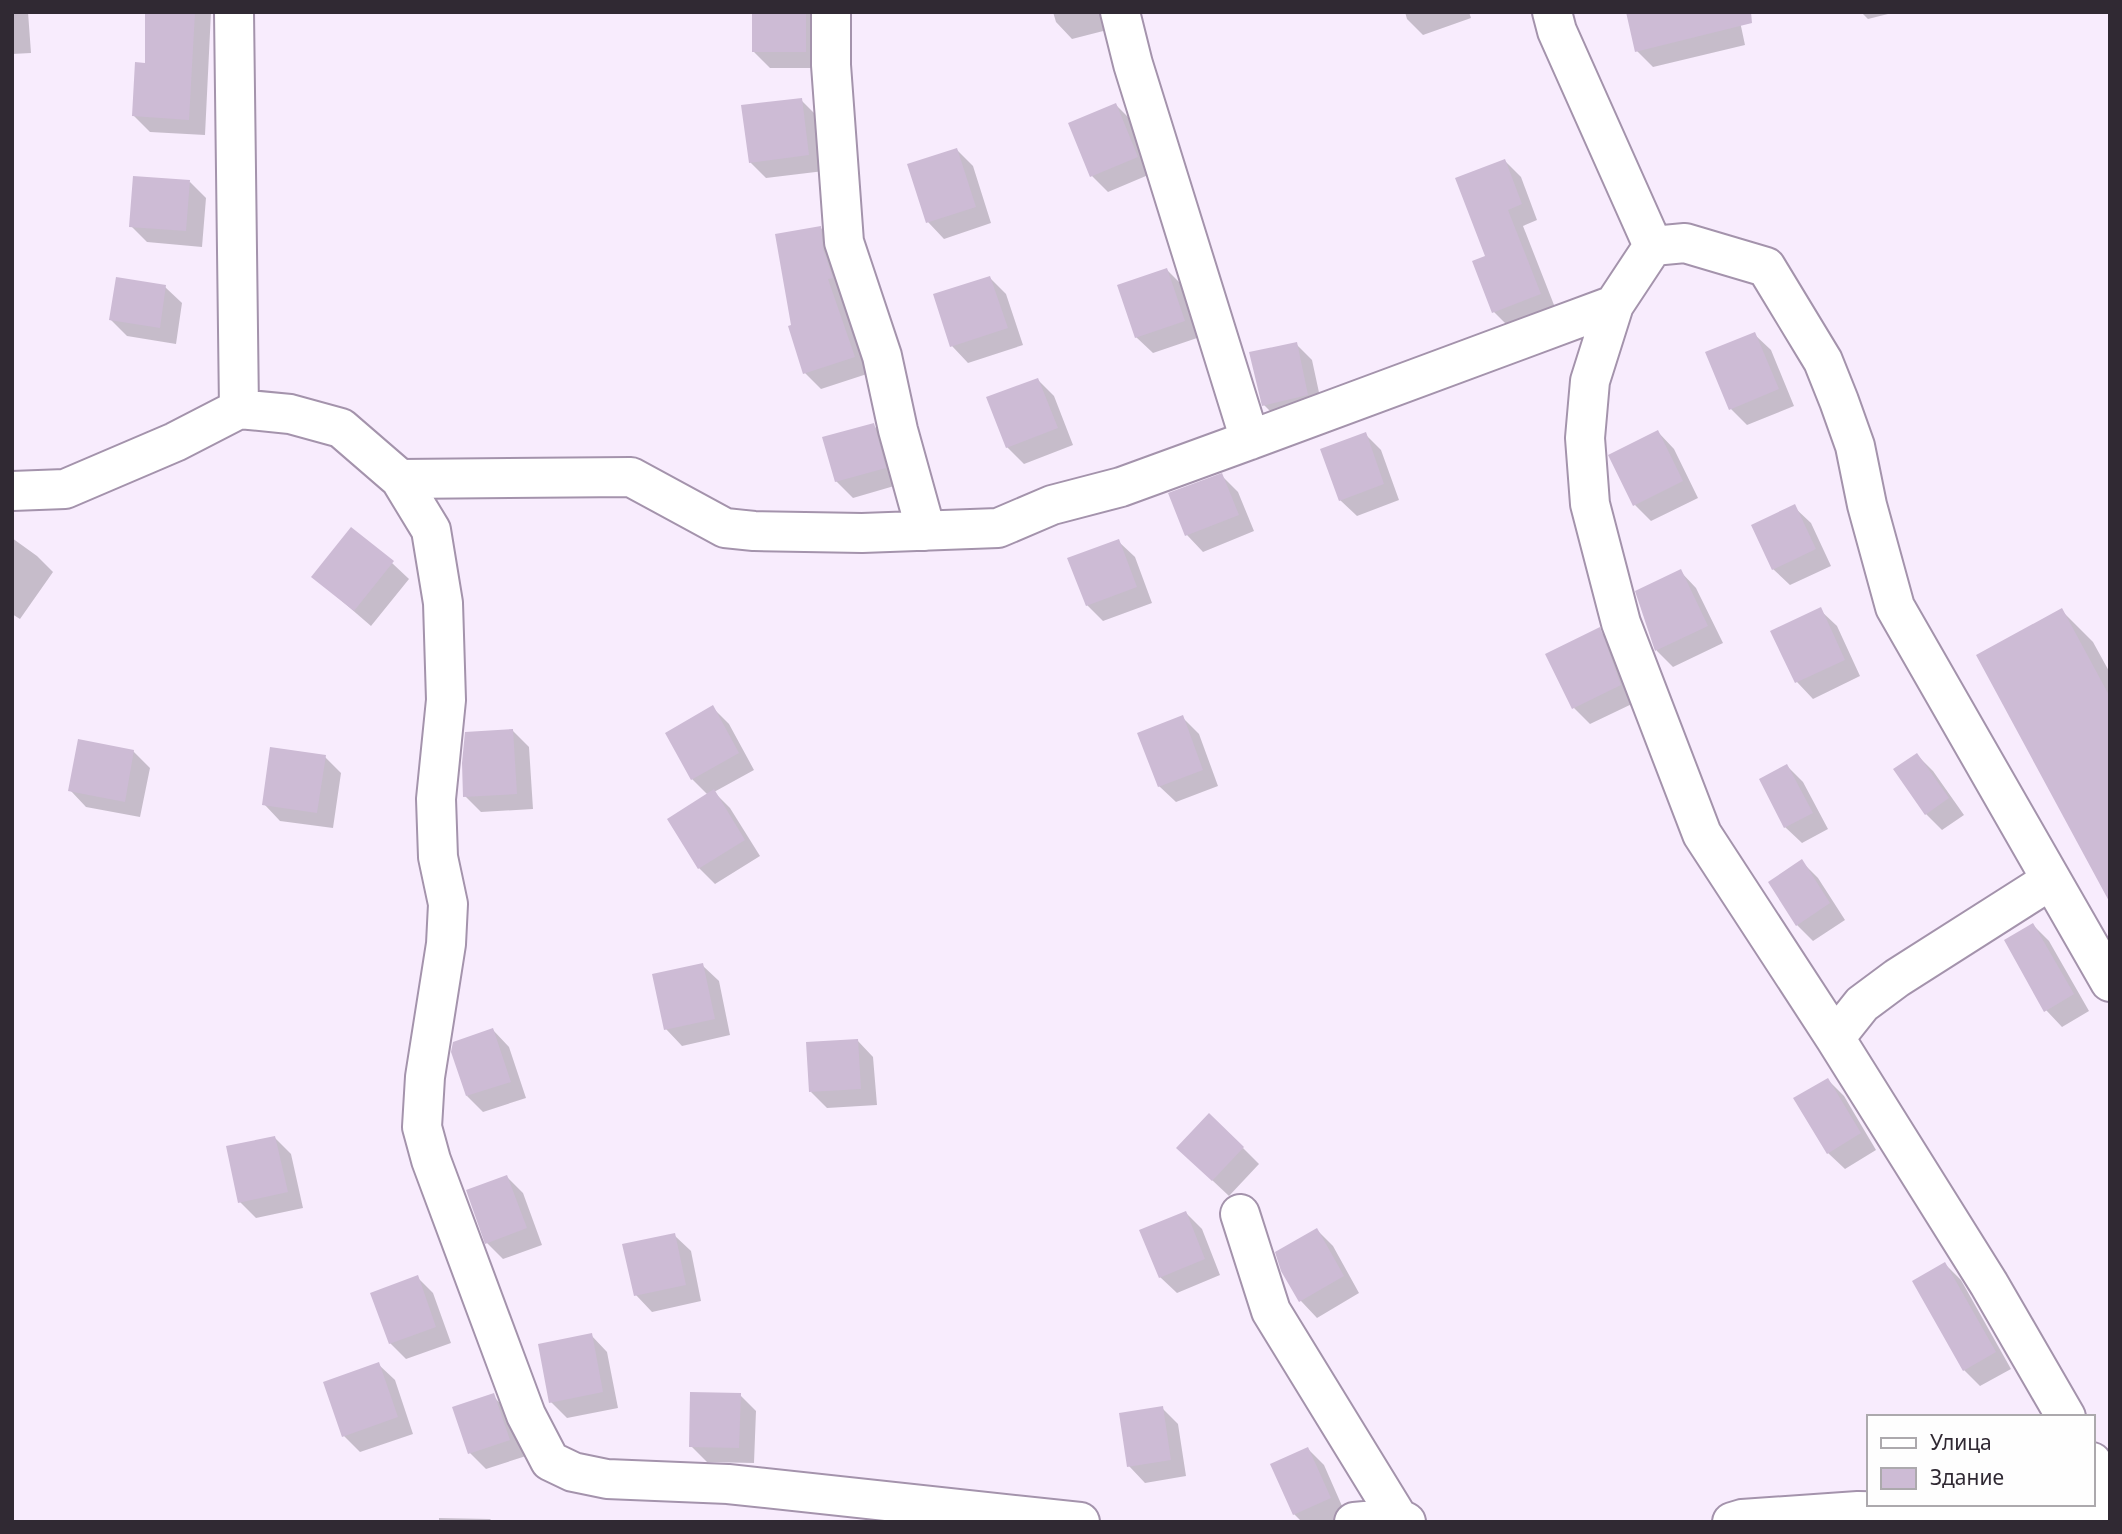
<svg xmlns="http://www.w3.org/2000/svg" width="2122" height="1534" viewBox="0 0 2122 1534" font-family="'Noto Sans',sans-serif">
<rect width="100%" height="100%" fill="#f8ecfd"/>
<path fill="#0003" d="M 12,12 L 28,12 L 31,53 L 12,54 Z
M 147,12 L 211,12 L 205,135 L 150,132 L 134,116 L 147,65 Z
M 754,12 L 816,12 L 822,68 L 770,68 L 754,52 Z
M 1053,12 L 1117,12 L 1115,28 L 1072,39 L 1056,22 Z
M 1405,12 L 1469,12 L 1471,18 L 1423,35 L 1407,19 Z
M 1738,12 L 1745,45 L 1653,67 L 1637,51 Z
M 1861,12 L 1896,12 L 1868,19 Z
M 801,100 L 817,116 L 824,171 L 766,178 L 750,162 Z
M 1116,105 L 1132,121 L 1153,173 L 1108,192 L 1092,176 Z
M 957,150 L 973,166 L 991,223 L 944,239 L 928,222 Z
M 1505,161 L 1521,177 L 1537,220 L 1523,226 L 1556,310 L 1510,328 L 1494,312 L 1487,257 Z
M 190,182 L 206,198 L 202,247 L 147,242 L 131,226 Z
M 820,227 L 836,244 L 870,373 L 821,389 L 805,373 L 793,326 Z
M 1167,270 L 1183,286 L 1200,337 L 1153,353 L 1136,337 Z
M 990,278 L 1006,294 L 1023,345 L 968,363 L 952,346 Z
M 165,287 L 182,303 L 176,344 L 127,336 L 111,320 Z
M 1754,334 L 1771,350 L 1794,406 L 1747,425 L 1731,409 Z
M 1296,344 L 1312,360 L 1323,411 L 1280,421 L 1264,405 Z
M 1038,380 L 1054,396 L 1073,445 L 1024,464 L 1007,447 Z
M 873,425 L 889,441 L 901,484 L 853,498 L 836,481 Z
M 1658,432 L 1674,449 L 1698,498 L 1651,521 L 1635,505 Z
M 1365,434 L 1381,450 L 1399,500 L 1357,516 L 1340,500 Z
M 1222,476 L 1238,492 L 1254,531 L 1203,552 L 1187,535 L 1170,494 Z
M 1794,507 L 1811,523 L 1831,566 L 1790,585 L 1773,569 Z
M 12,538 L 37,556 L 53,572 L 20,619 L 12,614 Z
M 1118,541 L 1135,557 L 1152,603 L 1103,621 L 1087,605 Z
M 392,563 L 409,579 L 371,626 L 314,577 Z
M 1680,571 L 1696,588 L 1723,643 L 1673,667 L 1657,651 L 1637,592 Z
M 1820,610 L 1837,626 L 1860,676 L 1813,699 L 1797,682 L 1773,632 Z
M 2061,610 L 2093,642 L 2110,673 L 2110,899 Z
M 1599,630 L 1615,646 L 1636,702 L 1590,724 L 1574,708 Z
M 712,707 L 729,724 L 754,770 L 714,792 L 730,808 L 760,856 L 715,884 L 699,868 L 708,795 L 692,779 Z
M 1182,717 L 1199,734 L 1218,786 L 1176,802 L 1159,786 Z
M 513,731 L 529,747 L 533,809 L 481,812 L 465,796 Z
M 133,751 L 150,768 L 140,817 L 86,807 L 70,790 Z
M 1917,755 L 1933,771 L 1964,815 L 1942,830 L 1926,814 Z
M 325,757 L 341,773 L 333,828 L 280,821 L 264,804 Z
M 1787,766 L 1803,782 L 1828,829 L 1802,843 L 1785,827 Z
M 1802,862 L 1818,878 L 1845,920 L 1813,941 L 1797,925 Z
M 2033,925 L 2049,941 L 2089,1011 L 2062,1027 L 2046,1010 Z
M 702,965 L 719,981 L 730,1035 L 682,1046 L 666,1029 Z
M 493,1030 L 509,1047 L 526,1098 L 483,1112 L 467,1096 Z
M 857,1040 L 873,1057 L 877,1105 L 827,1108 L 811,1092 Z
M 1828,1080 L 1844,1096 L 1876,1150 L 1845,1169 L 1828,1153 Z
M 274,1137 L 291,1154 L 303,1208 L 256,1218 L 240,1202 Z
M 1243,1148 L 1259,1164 L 1229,1196 L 1195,1164 Z
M 507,1177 L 523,1193 L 542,1245 L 503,1259 L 487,1243 Z
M 1186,1213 L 1202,1229 L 1220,1275 L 1177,1293 L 1160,1277 Z
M 1317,1230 L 1333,1246 L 1359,1293 L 1317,1318 L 1301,1301 L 1283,1270 Z
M 674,1235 L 691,1251 L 701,1301 L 652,1312 L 636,1295 Z
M 1945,1264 L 1961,1280 L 2011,1369 L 1980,1386 L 1964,1370 Z
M 417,1277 L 433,1293 L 451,1343 L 406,1359 L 390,1343 Z
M 591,1335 L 607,1352 L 618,1408 L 567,1418 L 551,1402 Z
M 378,1364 L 395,1380 L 413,1434 L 360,1452 L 344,1436 Z
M 740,1395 L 756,1411 L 754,1463 L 707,1462 L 691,1446 Z
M 495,1398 L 511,1415 L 526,1456 L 486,1469 L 470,1453 Z
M 1162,1408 L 1178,1424 L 1186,1476 L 1145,1483 L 1129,1466 Z
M 1308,1449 L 1324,1465 L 1346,1515 L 1329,1522 L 1302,1522 L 1294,1514 Z
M 439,1518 L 490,1519 L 493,1522 L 439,1522 Z"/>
<path fill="#cdbbd5" d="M 145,12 L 195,12 L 189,120 L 132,116 L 135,62 L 145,63 Z
M 752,12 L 806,12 L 806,52 L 752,52 Z
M 1626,12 L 1751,12 L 1752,23 L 1635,52 Z
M 802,98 L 809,155 L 749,163 L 741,105 Z
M 1116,103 L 1138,157 L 1090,177 L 1068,123 Z
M 957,148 L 976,207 L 926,223 L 907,164 Z
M 1505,159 L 1522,204 L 1508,210 L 1541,294 L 1492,313 L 1472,261 L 1485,256 L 1455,178 Z
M 133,176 L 190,180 L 186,231 L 129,227 Z
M 821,226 L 823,249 L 833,278 L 828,279 L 855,357 L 803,374 L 788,326 L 791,325 L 775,234 Z
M 1167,268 L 1185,321 L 1135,338 L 1117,285 Z
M 990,276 L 1008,328 L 950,347 L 933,294 Z
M 116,277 L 166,285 L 160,328 L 109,320 Z
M 1755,332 L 1779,389 L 1729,410 L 1705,352 Z
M 1297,342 L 1308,395 L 1262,406 L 1249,352 Z
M 1038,378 L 1058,428 L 1006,448 L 986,397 Z
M 874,423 L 886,468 L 835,482 L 822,437 Z
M 1658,430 L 1683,481 L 1633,506 L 1608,455 Z
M 1366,432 L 1384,484 L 1339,501 L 1320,449 Z
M 1222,473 L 1239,515 L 1185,536 L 1168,493 Z
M 1795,504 L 1816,549 L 1772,570 L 1751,525 Z
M 351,527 L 394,561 L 354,611 L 311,577 Z
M 1119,539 L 1137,587 L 1086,606 L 1067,558 Z
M 1681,569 L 1708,626 L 1655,651 L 1635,591 Z
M 1821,607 L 1845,660 L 1795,683 L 1770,631 Z
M 2062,608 L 2110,697 L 2110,903 L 1976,655 Z
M 1600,627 L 1621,685 L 1572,709 L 1545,654 Z
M 713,705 L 739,753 L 691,780 L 665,733 Z
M 1183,715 L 1203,770 L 1158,787 L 1137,733 Z
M 513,729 L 517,794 L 463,797 L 462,763 L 465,732 Z
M 78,739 L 134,750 L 125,802 L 68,791 Z
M 270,747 L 326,755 L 317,813 L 262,805 Z
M 1917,753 L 1949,798 L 1925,815 L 1893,769 Z
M 1787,764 L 1813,813 L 1784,828 L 1759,779 Z
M 714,789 L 745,840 L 698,869 L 667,819 Z
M 1802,859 L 1830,903 L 1796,926 L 1768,882 Z
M 2033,923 L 2074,994 L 2044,1012 L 2004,940 Z
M 703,963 L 715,1019 L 664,1030 L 652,974 Z
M 493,1028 L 511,1082 L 466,1096 L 451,1052 L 453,1042 Z
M 858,1039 L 861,1089 L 809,1092 L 806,1042 Z
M 1828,1078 L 1861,1133 L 1827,1154 L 1793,1098 Z
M 1209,1113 L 1244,1147 L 1212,1181 L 1176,1148 Z
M 275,1136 L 288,1192 L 238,1203 L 226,1146 Z
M 507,1175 L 527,1228 L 485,1244 L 466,1190 Z
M 1186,1211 L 1205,1259 L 1159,1278 L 1139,1230 Z
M 1317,1228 L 1344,1276 L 1299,1302 L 1281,1271 L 1275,1252 Z
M 675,1233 L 686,1285 L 634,1296 L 622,1244 Z
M 1945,1262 L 1996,1352 L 1963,1371 L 1912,1281 Z
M 418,1275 L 436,1327 L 389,1344 L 370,1293 Z
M 592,1333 L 603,1392 L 549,1403 L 538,1344 Z
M 379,1362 L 398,1417 L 342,1437 L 323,1382 Z
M 690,1392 L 741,1393 L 739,1448 L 689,1447 Z
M 494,1393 L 510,1440 L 468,1454 L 452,1407 Z
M 1163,1406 L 1171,1460 L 1127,1467 L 1119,1413 Z
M 1308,1447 L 1331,1498 L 1293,1515 L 1270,1464 Z"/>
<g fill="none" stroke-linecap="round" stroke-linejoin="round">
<g stroke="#a493ac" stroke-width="42">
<path id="minor" d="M 234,12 L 239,409
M 831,12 L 831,65 L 844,242 L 882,356 L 898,430 L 926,531
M 1120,12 L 1133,64 L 1250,440
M 1552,12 L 1557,31 L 1653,246 L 1685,243 L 1766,267 L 1823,361 L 1839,401 L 1855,446 L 1867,505 L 1895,607 L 2110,982
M 1653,246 L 1614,305 L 1590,381 L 1585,438 L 1590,504 L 1621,623 L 1702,834 L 1835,1038 L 1989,1284 L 2066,1417
M 400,479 L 631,477 L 725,528 L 754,531 L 862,533 L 998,528 L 1052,505 L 1121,487 L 1250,440 L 1614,305
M 12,491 L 65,489 L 175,442 L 239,409 L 290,414 L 341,428 L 400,479 L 431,530 L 443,603 L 446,700 L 436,799 L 438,857 L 448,904 L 446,944 L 425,1077 L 422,1127 L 431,1160 L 526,1415 L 550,1461 L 573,1472 L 607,1479 L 728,1484 L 1080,1522
M 1835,1038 L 1862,1004 L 1897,978 L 2051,880
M 1240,1214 L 1271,1311 L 1398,1518
M 2092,1462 L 2110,1492
M 1354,1522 L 1398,1518 L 1406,1522
M 1732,1522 L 1742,1519 L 1858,1511 L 2006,1514 L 2110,1508"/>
</g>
<use href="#minor" stroke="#fff" stroke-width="38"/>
</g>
<rect width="2122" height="1534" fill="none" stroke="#302933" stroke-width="28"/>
<rect x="1867" y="1415" width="228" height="91" fill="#fefefe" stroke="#aca9ad" stroke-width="2"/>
<rect x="1881" y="1438" width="35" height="10" fill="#ffffff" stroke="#aca9ad" stroke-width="2"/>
<text x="1930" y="1450" font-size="21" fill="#302933">Улица</text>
<rect x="1881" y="1468" width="35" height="21" fill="#cdbbd5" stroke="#aca9ad" stroke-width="2"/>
<text x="1930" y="1485" font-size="21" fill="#302933">Здание</text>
</svg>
